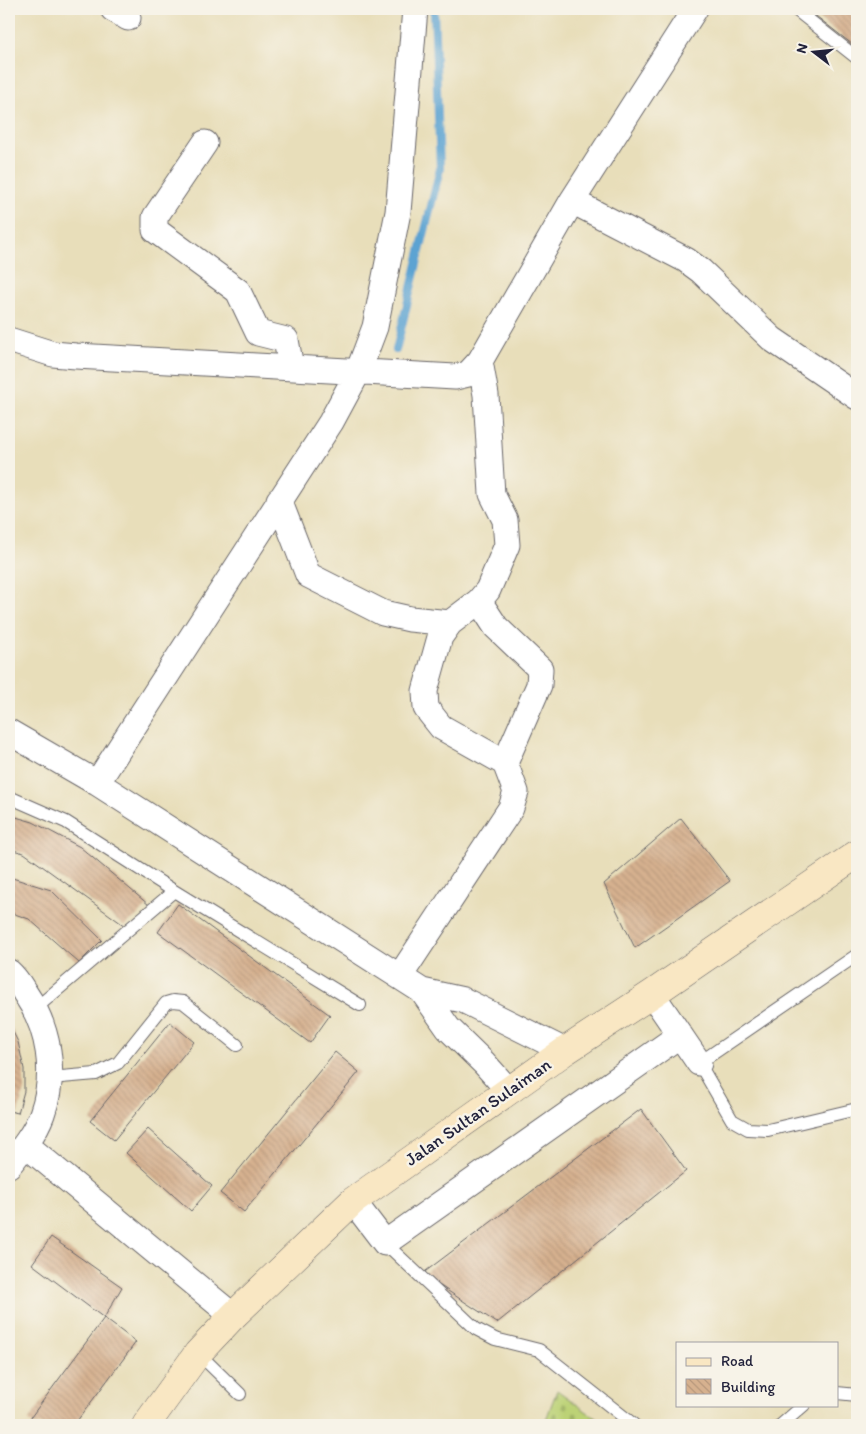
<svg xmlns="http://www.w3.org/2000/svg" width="866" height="1434" viewBox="0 0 866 1434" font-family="Itim,sans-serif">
<defs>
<pattern id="cemetery-stones" width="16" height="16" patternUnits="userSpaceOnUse" patternTransform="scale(1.25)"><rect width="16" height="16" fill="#bcd276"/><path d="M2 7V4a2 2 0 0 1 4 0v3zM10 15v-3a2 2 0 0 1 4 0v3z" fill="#a1b467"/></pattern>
<pattern id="building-back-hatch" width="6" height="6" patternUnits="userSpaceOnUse" patternTransform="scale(1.25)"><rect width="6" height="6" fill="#d6b18f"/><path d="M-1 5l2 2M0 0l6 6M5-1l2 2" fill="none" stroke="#b7987c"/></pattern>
</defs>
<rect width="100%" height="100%" fill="#f7f3e8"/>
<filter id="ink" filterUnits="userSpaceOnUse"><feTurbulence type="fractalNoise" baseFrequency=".02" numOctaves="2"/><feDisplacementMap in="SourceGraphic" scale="10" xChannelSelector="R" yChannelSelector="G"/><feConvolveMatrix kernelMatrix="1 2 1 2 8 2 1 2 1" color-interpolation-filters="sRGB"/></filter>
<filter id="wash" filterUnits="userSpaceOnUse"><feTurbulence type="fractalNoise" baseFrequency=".0096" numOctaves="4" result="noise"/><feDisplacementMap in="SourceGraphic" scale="20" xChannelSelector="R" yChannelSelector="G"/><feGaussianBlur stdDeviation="1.12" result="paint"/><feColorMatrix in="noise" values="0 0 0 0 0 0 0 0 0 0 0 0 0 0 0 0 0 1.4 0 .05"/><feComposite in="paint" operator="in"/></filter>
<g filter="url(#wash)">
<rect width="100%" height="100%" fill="#e8deba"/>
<path fill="url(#cemetery-stones)" stroke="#6f7a58" d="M 557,1390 L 605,1425 L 544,1425 Z"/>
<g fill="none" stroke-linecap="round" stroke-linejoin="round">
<path stroke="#5ca3d2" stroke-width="8" d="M 396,350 L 440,169 L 434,9"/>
</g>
<g id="blocks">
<path fill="url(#building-back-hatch)" d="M 807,9 L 857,9 L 857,48 Z
M 9,815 L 33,822 L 80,847 L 149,905 L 125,926 L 24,853 L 9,849 Z
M 681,818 L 730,881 L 635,948 L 604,884 Z
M 9,877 L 51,890 L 102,940 L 79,963 L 29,919 L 9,912 Z
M 178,904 L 330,1015 L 310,1043 L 158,932 Z
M 170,1022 L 194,1042 L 114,1140 L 90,1121 Z
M 9,1024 L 18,1042 L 24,1069 L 24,1091 L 18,1113 L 9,1111 Z
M 335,1052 L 359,1072 L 244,1212 L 220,1193 Z
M 641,1109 L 686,1171 L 497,1323 L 422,1274 Z
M 148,1129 L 212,1186 L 191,1211 L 126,1153 Z
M 51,1237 L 122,1287 L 104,1318 L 32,1264 Z
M 104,1318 L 136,1342 L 74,1425 L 33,1425 L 28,1421 Z"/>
</g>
</g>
<g filter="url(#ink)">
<use href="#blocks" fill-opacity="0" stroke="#676467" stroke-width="1"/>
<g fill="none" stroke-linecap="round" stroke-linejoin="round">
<g stroke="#676467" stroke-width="14">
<path id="lane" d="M 795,9 L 857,58
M 9,797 L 66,822 L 174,891 L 360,1005
M 857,955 L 699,1063 L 732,1120 L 748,1129 L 768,1130 L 857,1109
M 36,1008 L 174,891
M 50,1078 L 96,1074 L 118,1063 L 166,1003 L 173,1001 L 183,1002 L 237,1045
M 385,1243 L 476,1329 L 495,1339 L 539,1350 L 634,1425
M 198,1353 L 240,1394
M 837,1393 L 857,1395
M 781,1425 L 804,1405"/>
</g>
<g stroke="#676467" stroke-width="27">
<path id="street" d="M 113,9 L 128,18
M 205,143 L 155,217 L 155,230 L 238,291 L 258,333 L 286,340 L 291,367
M 572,201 L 686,260 L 701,271 L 772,339 L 857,397
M 9,340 L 53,354 L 76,356 L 455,377 L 468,374 L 480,361 L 572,201 L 695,9
M 279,500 L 308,575 L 383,613 L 410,619 L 450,623
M 479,601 L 496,627 L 540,669 L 539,685 L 505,763
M 9,732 L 97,783 L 422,991 L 448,1028 L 484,1063 L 509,1091
M 97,783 L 331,422 L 358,372 L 375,327 L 398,212 L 415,9
M 9,972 C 16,978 20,985 25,993 C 49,1028 57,1073 42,1114 C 35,1133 22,1149 9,1165
M 400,976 L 511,808 L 516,792 L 505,763 L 441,727 L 426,708 L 425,691 L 440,637 L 450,623 L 479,601 L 488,590 L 507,545 L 505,520 L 492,494 L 486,395 L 480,361
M 422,991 L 463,1000 L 565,1051
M 652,994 L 699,1063
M 26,1145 L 233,1316
M 353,1201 L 385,1243 L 680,1035"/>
</g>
<g stroke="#676467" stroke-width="29">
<path id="secondary" d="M 146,1425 L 198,1353 L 233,1316 L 353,1201 L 565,1051 L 652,994 L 857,854"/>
</g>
<use href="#lane" stroke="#fff" stroke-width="12"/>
<use href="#street" stroke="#fff" stroke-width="25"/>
<use href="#secondary" stroke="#f9e7c3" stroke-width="28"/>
</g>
</g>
<g text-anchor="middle" stroke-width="5" stroke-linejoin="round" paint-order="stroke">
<g font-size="18" fill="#22223b" stroke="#f7f3e8">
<text transform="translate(478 1112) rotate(-35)" y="6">Jalan Sultan Sulaiman</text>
</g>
</g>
<rect width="866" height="1434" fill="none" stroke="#f7f3e8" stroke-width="30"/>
<rect x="676" y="1342" width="162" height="65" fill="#f7f3e8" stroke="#a29fa3"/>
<rect x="686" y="1358" width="25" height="8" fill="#f9e7c3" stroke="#a29fa3"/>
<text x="721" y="1366" font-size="15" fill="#22223b">Road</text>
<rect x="686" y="1379" width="25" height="15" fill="url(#building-back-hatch)" stroke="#a29fa3"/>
<text x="721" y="1392" font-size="15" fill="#22223b">Building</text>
<g transform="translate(814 52) rotate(286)" stroke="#f7f3e8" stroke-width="4" paint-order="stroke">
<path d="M0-4L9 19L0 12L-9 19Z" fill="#22223b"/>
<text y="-8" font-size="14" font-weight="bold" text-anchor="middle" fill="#22223b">N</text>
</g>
</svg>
